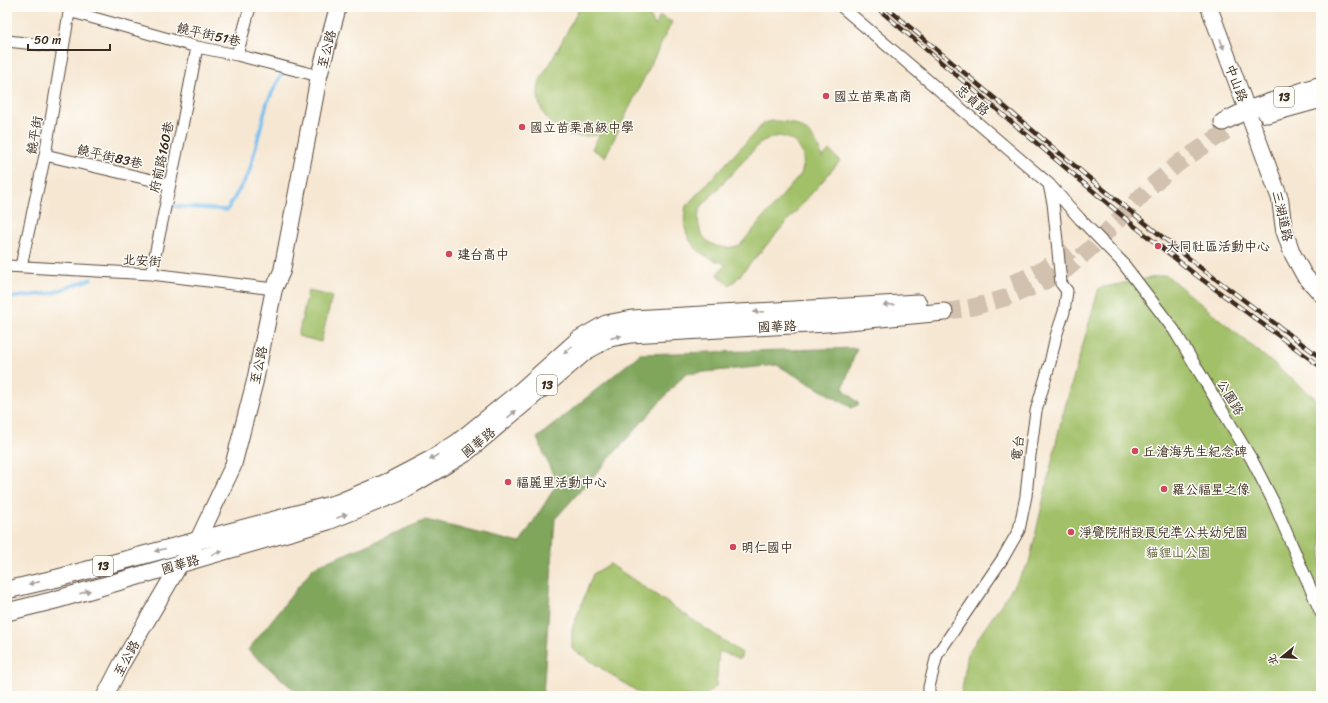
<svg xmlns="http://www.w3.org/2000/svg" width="1328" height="703" viewBox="0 0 1328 703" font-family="Sriracha,'LXGW WenKai TC',sans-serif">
<rect width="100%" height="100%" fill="#fdfcf7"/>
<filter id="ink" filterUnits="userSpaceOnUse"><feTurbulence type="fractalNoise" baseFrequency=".025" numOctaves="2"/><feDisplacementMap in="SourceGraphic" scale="8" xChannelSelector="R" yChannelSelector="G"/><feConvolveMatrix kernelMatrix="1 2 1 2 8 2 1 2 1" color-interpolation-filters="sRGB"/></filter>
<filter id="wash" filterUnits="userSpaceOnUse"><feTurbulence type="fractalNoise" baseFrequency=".012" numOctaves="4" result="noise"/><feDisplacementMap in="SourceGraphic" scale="16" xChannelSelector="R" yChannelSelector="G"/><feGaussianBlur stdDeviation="0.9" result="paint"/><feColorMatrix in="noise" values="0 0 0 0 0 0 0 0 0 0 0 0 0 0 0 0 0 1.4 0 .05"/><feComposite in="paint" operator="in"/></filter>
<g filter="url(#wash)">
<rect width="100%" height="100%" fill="#f6e7d2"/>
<path fill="#a1c068" stroke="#6e7543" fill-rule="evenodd" d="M 580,7 L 642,7 L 650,16 L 655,26 L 660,16 L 672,22 L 605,157 L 592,149 L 600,134 C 583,138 568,138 554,126 C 543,117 535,100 539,85 C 540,78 546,70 550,64 C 560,45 570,26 580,7 Z
M 772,121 C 798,120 816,133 822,158 L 829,150 L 840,161 L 735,281 L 729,285 L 717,274 L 725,265 L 724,263 C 695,256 679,235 686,206 L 764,123 ZM 779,136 C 799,139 808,155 801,174 L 740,245 C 713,255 692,235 700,208 L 761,142 L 767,139 Z
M 1166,275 L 1321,403 L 1321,696 L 961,696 L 968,653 L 1029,563 L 1061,421 L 1099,288 Z
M 308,291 L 332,296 L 321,342 L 298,336 Z
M 610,564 L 742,653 L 740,659 L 719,651 L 716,686 L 705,696 L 644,696 L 572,649 L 572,629 L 593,574 Z"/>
<path fill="#80a65c" stroke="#5e683d" d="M 857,348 L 843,388 L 859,404 L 852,408 L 777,365 L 685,374 L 555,519 L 543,696 L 301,696 L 248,650 L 314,567 L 426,520 L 520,543 L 557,484 L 537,438 L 640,354 Z"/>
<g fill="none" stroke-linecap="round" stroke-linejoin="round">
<path stroke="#79bff1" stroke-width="3.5" d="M 173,206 L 227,210 L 249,173 L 267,103 L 284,69
M 7,298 L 52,293 L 91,279"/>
</g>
</g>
<g filter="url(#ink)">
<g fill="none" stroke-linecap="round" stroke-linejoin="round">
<path stroke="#d1c1ae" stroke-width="17" stroke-dasharray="17 8" stroke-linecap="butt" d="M 1012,283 C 1032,276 1056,263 1072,249
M 944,312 L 973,307 L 1005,298 L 1038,285 L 1067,269 L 1093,246 L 1150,187 L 1180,162 L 1228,130"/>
<g stroke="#574639" stroke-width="13">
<path id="street" d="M 842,7 L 1049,184 L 1080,219
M 69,11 L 197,47 L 237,55 L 319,76
M 7,41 L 63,47
M 237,55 L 250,7
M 45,155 L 169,184
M 1049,185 L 1053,203 L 1057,241
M 1122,262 L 1174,330 L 1252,460 L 1273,501 L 1321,613
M 7,266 L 151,274 L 274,289
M 21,266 L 45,155 L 70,7
M 151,274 L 181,132 L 197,47
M 929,696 L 929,687 L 937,655 L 1003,558 L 1019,530 L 1026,496 L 1030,455 L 1036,411 L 1050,363 L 1056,336 L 1064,312 L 1067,291 L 1061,283"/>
</g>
<g stroke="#574639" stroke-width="18">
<path id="secondary" d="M 1209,7 L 1280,199 L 1284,230 L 1292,253 L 1304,275 L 1321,294
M 105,696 L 122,663 L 180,564 L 198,540 L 233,466 L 255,381 L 274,289 L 282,271 L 319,76 L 338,7"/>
</g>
<g stroke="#574639" stroke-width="19">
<path id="primary" d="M 1267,114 L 1321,99
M 1223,122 L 1247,110 L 1321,85
M 7,590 L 58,578 L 338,503 L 390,481 L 432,459 L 457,443 L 522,390 L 578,340 L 606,324 L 632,319 L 918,303
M 7,612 L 55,600 L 328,521 L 398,493 L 464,454 L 586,351 L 610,338 L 631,334 L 827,323 L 944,312"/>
</g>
<use href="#street" stroke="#fff" stroke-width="11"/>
<use href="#secondary" stroke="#fff" stroke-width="16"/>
<use href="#primary" stroke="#fff" stroke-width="17"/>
<g stroke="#3b2a1e" stroke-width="4.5">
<path id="rail" d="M 876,7 L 1132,224 L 1196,275 L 1321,367
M 886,7 L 1088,177 L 1201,268 L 1321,358"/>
</g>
<use href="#rail" stroke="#fdfcf7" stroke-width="3" stroke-dasharray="9" stroke-linecap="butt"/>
<g stroke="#574639" stroke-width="13" stroke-linecap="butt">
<path id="street-bridge" d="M 1080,219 L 1122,262
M 1057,241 L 1061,283"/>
</g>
<use href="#street-bridge" stroke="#fff" stroke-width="11"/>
</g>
<defs><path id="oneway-solid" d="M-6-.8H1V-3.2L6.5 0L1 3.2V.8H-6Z"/></defs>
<g fill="#a79f9a">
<use href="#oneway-solid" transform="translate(1222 44) rotate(70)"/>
<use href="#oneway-solid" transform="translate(889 305) rotate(177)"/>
<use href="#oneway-solid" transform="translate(759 312) rotate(177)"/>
<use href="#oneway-solid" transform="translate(616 337) rotate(-13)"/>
<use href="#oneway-solid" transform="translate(568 350) rotate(138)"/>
<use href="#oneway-solid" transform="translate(512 414) rotate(-40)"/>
<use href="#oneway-solid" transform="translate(434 457) rotate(149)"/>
<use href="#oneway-solid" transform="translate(342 516) rotate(-22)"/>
<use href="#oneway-solid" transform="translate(160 550) rotate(165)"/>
<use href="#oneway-solid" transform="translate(217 553) rotate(-16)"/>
<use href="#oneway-solid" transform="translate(34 583) rotate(167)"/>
<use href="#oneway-solid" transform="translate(85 592) rotate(-16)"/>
</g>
</g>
<g fill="#d1495b" stroke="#fdfcf7" stroke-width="1.5">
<circle cx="826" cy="96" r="4"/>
<circle cx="522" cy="127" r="4"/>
<circle cx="1158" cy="246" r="4"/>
<circle cx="449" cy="254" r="4"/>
<circle cx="1135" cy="451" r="4"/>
<circle cx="508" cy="482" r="4"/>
<circle cx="1164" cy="489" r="4"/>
<circle cx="1071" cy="532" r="4"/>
<circle cx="733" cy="547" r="4"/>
</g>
<g text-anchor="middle" stroke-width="3" stroke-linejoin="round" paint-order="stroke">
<g fill="#fdfcf7" stroke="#75695f" stroke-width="1">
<rect x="1274" y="87" width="20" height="20" rx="3"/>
<rect x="537" y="375" width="20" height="20" rx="3"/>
<rect x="93" y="556" width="20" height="20" rx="3"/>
</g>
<g font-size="12" font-weight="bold" fill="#3b2a1e">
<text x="1284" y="101">13</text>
<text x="547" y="389">13</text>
<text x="103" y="570">13</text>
</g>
<g font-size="13" fill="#3b2a1e" stroke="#fdfcf7">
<text transform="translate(209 34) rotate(13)" y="5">饒平街51巷</text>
<text transform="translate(326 49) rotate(-75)" y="5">至公路</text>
<text transform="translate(1237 83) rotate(69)" y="5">中山路</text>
<text transform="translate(973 100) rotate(41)" y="5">忠貞路</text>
<text transform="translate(34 135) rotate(-80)" y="5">饒平街</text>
<text transform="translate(110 156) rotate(13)" y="5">饒平街83巷</text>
<text transform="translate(161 157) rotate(-78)" y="5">府前路160巷</text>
<text transform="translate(1283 216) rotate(77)" y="5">三湖道路</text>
<text transform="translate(142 260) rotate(4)" y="5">北安街</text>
<text transform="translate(777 326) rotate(-3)" y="5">國華路</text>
<text transform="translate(258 365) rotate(-78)" y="5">至公路</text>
<text transform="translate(1231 397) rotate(59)" y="5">公園路</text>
<text transform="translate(478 442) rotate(-39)" y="5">國華路</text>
<text transform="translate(1017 448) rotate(-83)" y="5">電台</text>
<text transform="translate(180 564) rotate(-16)" y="5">國華路</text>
<text transform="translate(126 658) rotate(-61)" y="5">至公路</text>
</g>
<g font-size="13" fill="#3b2a1e" stroke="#fdfcf7" text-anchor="start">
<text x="834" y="101">國立苗栗高商</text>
<text x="530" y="132">國立苗栗高級中學</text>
<text x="1166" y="251">大同社區活動中心</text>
<text x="457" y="259">建台高中</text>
<text x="1143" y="456">丘滄海先生紀念碑</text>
<text x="516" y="487">福麗里活動中心</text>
<text x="1172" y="494">羅公福星之像</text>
<text x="1079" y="537">淨覺院附設良兒準公共幼兒園</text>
<text x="741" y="552">明仁國中</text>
</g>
<g font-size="13" fill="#5f5e38" stroke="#fdfcf7">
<text x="1178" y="557">貓貍山公園</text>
</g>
</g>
<rect width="1328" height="703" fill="none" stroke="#fdfcf7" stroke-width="24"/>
<g transform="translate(1282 657) rotate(252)" stroke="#fdfcf7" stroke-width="3" paint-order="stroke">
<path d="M0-3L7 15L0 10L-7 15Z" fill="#3b2a1e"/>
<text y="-6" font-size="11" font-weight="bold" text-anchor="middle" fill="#3b2a1e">北</text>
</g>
<path d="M28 44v6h82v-6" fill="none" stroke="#3b2a1e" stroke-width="2"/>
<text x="34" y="44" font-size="12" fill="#3b2a1e" stroke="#fdfcf7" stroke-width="3" paint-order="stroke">50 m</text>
</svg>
